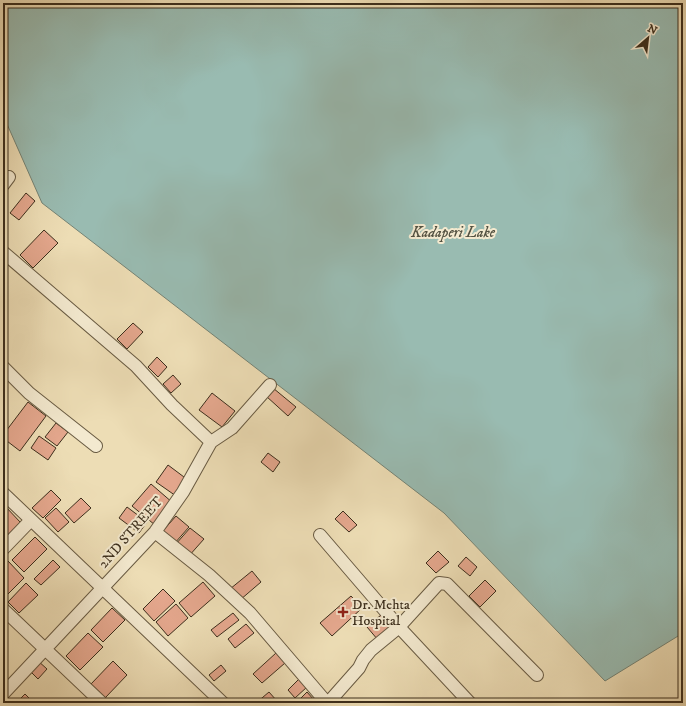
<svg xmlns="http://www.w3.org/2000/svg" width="686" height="706" viewBox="0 0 686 706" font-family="'IM FELL DW Pica',serif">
<rect width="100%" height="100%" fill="#edddb5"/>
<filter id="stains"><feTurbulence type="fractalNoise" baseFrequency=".005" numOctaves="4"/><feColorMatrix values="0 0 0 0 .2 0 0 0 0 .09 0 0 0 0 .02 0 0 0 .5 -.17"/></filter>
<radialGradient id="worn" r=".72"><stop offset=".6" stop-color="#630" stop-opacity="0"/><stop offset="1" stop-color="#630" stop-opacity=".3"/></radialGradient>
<path fill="#99bbb1" stroke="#748375" d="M 3,3 L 683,3 L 683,633 L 605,681 L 444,513 L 42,203 L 3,115 Z"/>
<path fill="#e4a78d" stroke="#3c2e1c" d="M 26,193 L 35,201 L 19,220 L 10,213 Z
M 44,230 L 58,243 L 33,268 L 20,255 Z
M 133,323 L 143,332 L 127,349 L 117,339 Z
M 157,357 L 167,367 L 158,377 L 148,367 Z
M 173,375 L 181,384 L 171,393 L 163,384 Z
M 273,388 L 296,407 L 288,416 L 266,396 Z
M 212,393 L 235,411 L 222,427 L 199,410 Z
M 28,402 L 46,416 L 20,451 L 3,438 L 3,435 Z
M 56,423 L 68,432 L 57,446 L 45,437 Z
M 39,436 L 56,448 L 48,460 L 31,448 Z
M 268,453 L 280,462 L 273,472 L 261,462 Z
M 168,465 L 188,480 L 176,496 L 156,482 Z
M 151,484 L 173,503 L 155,525 L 132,506 Z
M 51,490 L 61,500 L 43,518 L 32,508 Z
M 81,498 L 91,508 L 74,523 L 65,513 Z
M 5,506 L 21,523 L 3,541 L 3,508 Z
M 127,507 L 147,522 L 139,533 L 119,518 Z
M 56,508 L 69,522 L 58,532 L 45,518 Z
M 343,511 L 357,525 L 349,532 L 335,519 Z
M 176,516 L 189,527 L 174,544 L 161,533 Z
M 190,528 L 204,539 L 188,557 L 175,545 Z
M 35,537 L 47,549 L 24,572 L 12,560 Z
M 438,551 L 449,562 L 436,573 L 426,563 Z
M 466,557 L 477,567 L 470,576 L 458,566 Z
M 53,560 L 60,567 L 41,585 L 34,579 Z
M 8,561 L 24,578 L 5,597 L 3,595 L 3,566 Z
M 252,571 L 261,582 L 240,600 L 230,589 Z
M 485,580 L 496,591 L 480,607 L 469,596 Z
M 203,582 L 215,596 L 191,617 L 179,603 Z
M 26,583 L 38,595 L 19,613 L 8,602 Z
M 163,589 L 175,601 L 154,621 L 143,609 Z
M 351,596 L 362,608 L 332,636 L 320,623 Z
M 176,604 L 188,618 L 168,636 L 156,622 Z
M 112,608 L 125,620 L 103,642 L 91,630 Z
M 233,613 L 239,620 L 217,637 L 211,630 Z
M 381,615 L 392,628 L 378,640 L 367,627 Z
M 246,624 L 254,633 L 235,648 L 228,639 Z
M 88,633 L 103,647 L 80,670 L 66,656 Z
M 276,653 L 285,663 L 262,683 L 253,674 Z
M 37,660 L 47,669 L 38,679 L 28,669 Z
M 113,661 L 127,675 L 105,698 L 91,684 Z
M 221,665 L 226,671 L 214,681 L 209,675 Z
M 299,679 L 307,687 L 295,698 L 288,690 Z
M 269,692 L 277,701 L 274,703 L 256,703 Z
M 307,692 L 314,700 L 311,703 L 296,703 Z
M 25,694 L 33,702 L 16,703 Z"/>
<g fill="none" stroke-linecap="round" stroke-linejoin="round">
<g stroke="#685a42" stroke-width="14">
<path id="minor" d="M 3,185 L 9,177
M 3,252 L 136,366 L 172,405 L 211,442
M 3,367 L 29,393 L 96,446
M 3,493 L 223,703
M 155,532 L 209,575 L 250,613 L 327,703
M 320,535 L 399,627 L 470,703
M 3,549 L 31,520
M 3,609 L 102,703
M 3,694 L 155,532 L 183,492 L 211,442 L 232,428 L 270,385
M 328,703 L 359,668 L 363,660 L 371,650 L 399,627 L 439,583 L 447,584 L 537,675"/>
</g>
<use href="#minor" stroke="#f3e9cf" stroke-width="12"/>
</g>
<path fill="#8f2418" stroke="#f3e9cf" stroke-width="1.5" d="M341 606h4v4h4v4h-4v4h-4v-4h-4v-4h4z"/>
<g text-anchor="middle" stroke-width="4" stroke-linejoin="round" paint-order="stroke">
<g font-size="14" fill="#3c2e1c" stroke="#f3e9cf">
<text transform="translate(130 532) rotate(-49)" y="5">2ND STREET</text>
</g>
<g font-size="14" fill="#3c2e1c" stroke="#f3e9cf" text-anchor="start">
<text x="352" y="609">Dr. Mehta<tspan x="352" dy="16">Hospital</tspan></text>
</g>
<g font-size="15" font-style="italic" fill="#535141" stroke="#f3e9cf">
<text x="453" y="237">Kadaperi Lake</text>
</g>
</g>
<rect width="686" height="706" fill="none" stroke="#edddb5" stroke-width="16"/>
<rect x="4" y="4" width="678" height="698" fill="none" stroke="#3c2e1c" stroke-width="2"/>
<rect x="8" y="8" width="670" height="690" fill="none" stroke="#3c2e1c"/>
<g transform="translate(648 38) rotate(28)" stroke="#f3e9cf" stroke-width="3" paint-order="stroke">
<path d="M0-3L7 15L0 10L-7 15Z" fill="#3c2e1c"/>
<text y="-6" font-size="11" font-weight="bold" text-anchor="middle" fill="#3c2e1c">N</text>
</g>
<rect width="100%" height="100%" filter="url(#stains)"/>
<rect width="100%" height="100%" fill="url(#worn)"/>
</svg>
